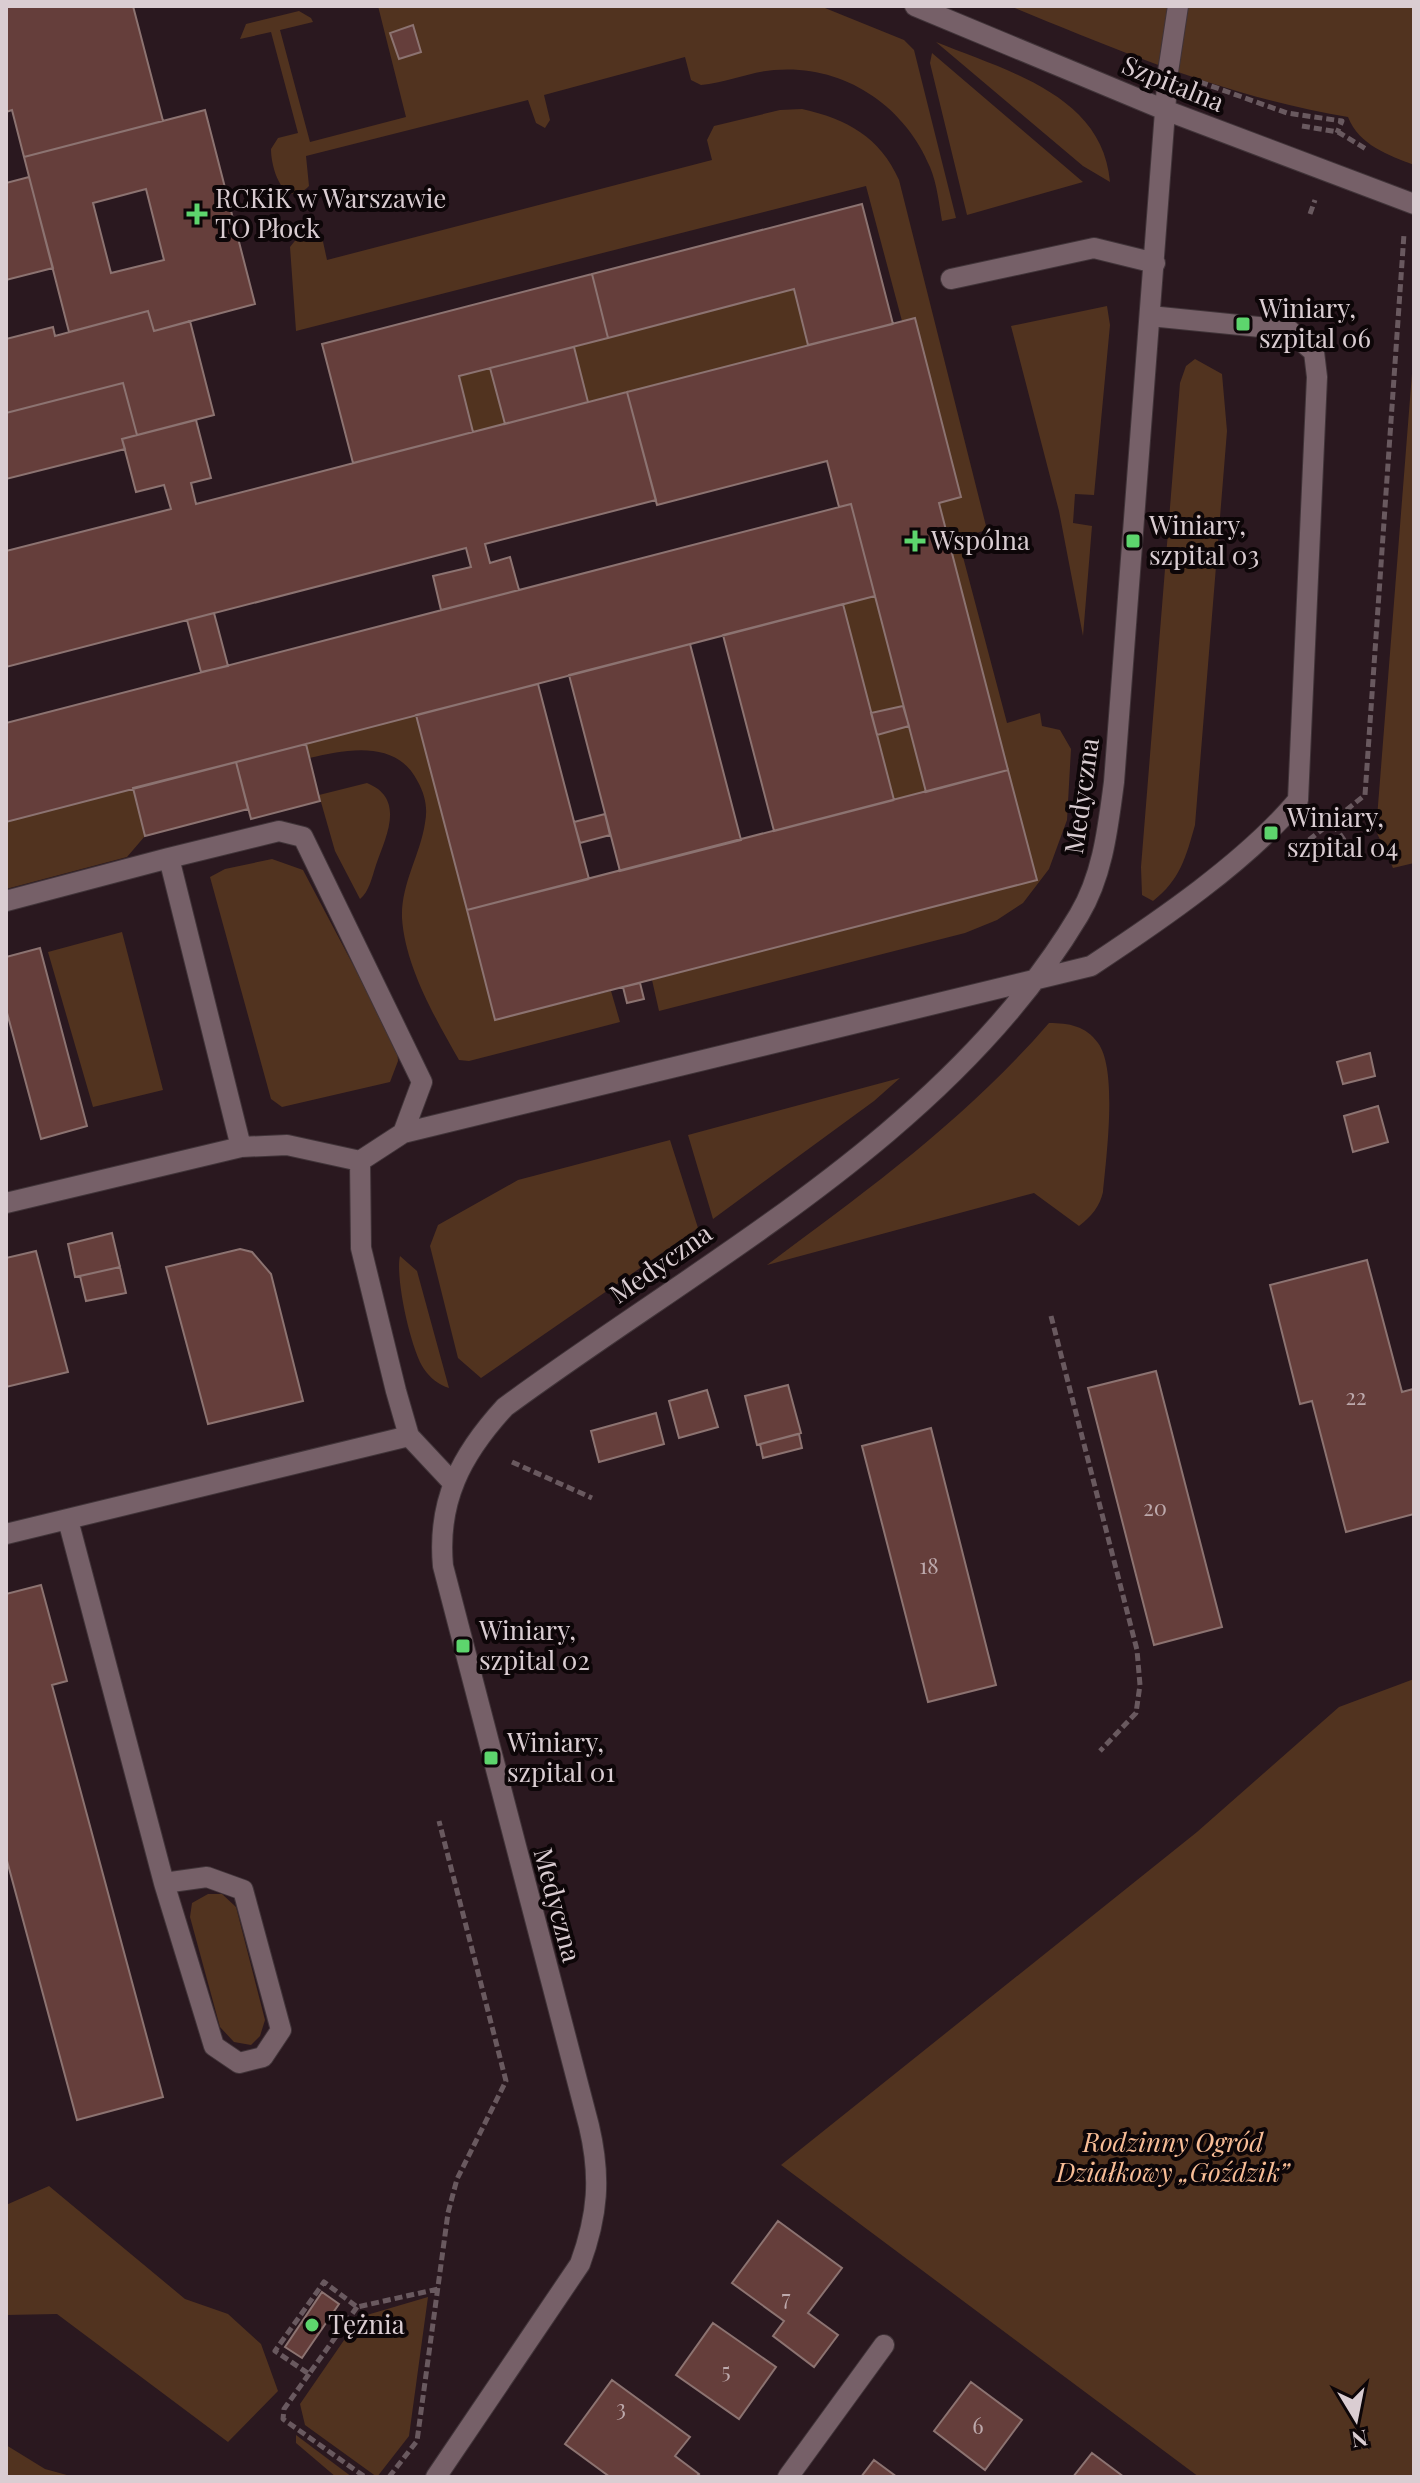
<svg xmlns="http://www.w3.org/2000/svg" width="1420" height="2483" viewBox="0 0 1420 2483" font-family="'Playfair Display',serif">
<rect width="100%" height="100%" fill="#2a181f"/>
<path fill="#51331f" d="M 378,6 L 820,6 L 904,40 L 914,50 L 956,218 L 942,221 C 939,203 937,184 930,167 C 904,104 842,64 774,70 C 749,72 726,83 701,85 L 691,80 L 685,57 L 544,95 L 550,120 L 545,128 L 536,123 L 528,100 L 306,156 L 309,186 C 284,211 271,169 271,149 L 278,138 L 298,133 L 271,32 L 240,39 L 246,24 L 299,11 L 311,18 L 313,22 L 280,30 L 310,142 L 406,117 Z
M 1010,6 L 1414,6 L 1414,165 C 1388,155 1359,145 1348,117 C 1231,98 1119,51 1010,6 Z
M 936,42 C 1004,70 1103,94 1110,182 L 1083,166 Z
M 932,53 L 1083,182 L 967,215 L 930,63 Z
M 802,109 C 847,119 880,137 899,180 L 987,530 L 958,538 L 1007,723 L 1040,713 L 1042,726 L 1060,730 L 1071,749 L 1067,820 L 1049,869 L 1023,903 L 997,920 L 965,933 L 659,1011 L 652,980 L 1036,880 L 939,503 L 961,497 L 914,318 L 902,321 L 866,186 L 296,331 L 290,247 L 302,232 L 313,231 L 322,237 L 327,260 L 712,160 L 707,140 L 714,126 L 780,110 Z
M 794,289 L 808,345 L 588,402 L 574,347 Z
M 1107,306 L 1110,325 L 1094,495 L 1075,494 L 1073,523 L 1092,526 L 1083,636 L 1059,511 L 1011,326 Z
M 1414,348 L 1414,863 L 1393,868 L 1376,831 Z
M 1195,359 L 1222,374 L 1227,431 L 1195,825 C 1186,857 1180,880 1153,901 L 1142,895 L 1141,867 L 1180,383 L 1186,366 Z
M 490,368 L 505,424 L 473,432 L 459,376 Z
M 875,596 L 903,706 L 871,713 L 843,604 Z
M 416,715 L 495,1020 L 611,991 L 620,1022 L 469,1061 L 459,1060 C 435,1018 405,966 402,918 C 401,883 420,856 425,823 C 428,808 425,795 418,782 C 397,739 347,749 309,758 L 306,744 Z
M 909,726 L 926,792 L 894,800 L 877,735 Z
M 367,783 C 406,799 386,836 376,865 C 372,877 369,892 360,899 L 335,851 L 319,795 Z
M 133,788 L 145,836 L 127,857 L 6,889 L 6,822 Z
M 272,859 L 303,870 L 397,1048 L 398,1061 L 390,1082 L 282,1107 L 271,1099 L 210,877 L 225,869 Z
M 122,932 L 163,1090 L 93,1107 L 48,952 Z
M 1049,1023 C 1069,1023 1086,1026 1098,1043 C 1118,1070 1106,1159 1103,1192 C 1100,1206 1091,1217 1079,1226 L 1034,1193 L 767,1265 C 869,1189 965,1120 1049,1023 Z
M 900,1078 L 874,1101 L 713,1219 L 688,1135 Z
M 670,1140 L 698,1228 L 481,1378 L 458,1358 L 430,1246 L 438,1225 L 518,1180 Z
M 400,1256 L 417,1271 L 449,1388 C 439,1385 430,1378 424,1369 C 411,1350 395,1278 400,1256 Z
M 1414,1679 L 1414,2477 L 1199,2477 L 781,2165 L 1197,1832 L 1339,1707 Z
M 208,1894 L 222,1894 L 236,1907 L 265,2020 L 260,2036 L 251,2045 L 234,2042 L 220,2027 L 190,1917 L 192,1903 Z
M 49,2186 L 185,2299 L 228,2314 L 261,2344 L 278,2391 L 228,2442 L 57,2314 L 6,2315 L 6,2205 Z
M 428,2297 L 409,2436 L 377,2477 L 305,2425 L 300,2404 L 360,2317 Z
M 296,2435 L 352,2477 L 336,2477 L 296,2443 Z
M 6,2445 L 45,2469 L 74,2477 L 6,2477 Z"/>
<path fill="#653e3b" stroke="#8c7371" stroke-width="2" fill-rule="evenodd" d="M 133,6 L 163,121 L 24,157 L 12,110 L 6,112 L 6,7 Z
M 413,25 L 421,52 L 399,59 L 390,33 Z
M 205,110 L 255,304 L 154,331 L 148,311 L 69,332 L 24,157 ZM 146,189 L 164,260 L 111,273 L 93,203 Z
M 29,177 L 53,268 L 6,280 L 6,183 Z
M 862,204 L 893,324 L 808,345 L 794,289 L 608,338 L 592,274 Z
M 592,274 L 608,338 L 459,376 L 473,432 L 353,463 L 322,344 Z
M 148,311 L 154,331 L 190,321 L 214,415 L 137,435 L 123,383 L 6,413 L 6,339 L 53,327 L 55,336 Z
M 915,318 L 961,497 L 939,503 L 1008,770 L 926,792 L 851,504 L 839,507 L 827,461 L 657,505 L 627,392 Z
M 574,347 L 588,402 L 505,424 L 490,368 Z
M 123,383 L 137,435 L 122,439 L 125,449 L 6,479 L 6,413 Z
M 627,392 L 656,500 L 485,544 L 490,563 L 510,557 L 519,590 L 441,610 L 433,576 L 471,567 L 466,548 L 6,667 L 6,551 L 171,509 L 164,485 L 136,492 L 122,439 L 196,420 L 211,478 L 191,483 L 196,504 Z
M 851,504 L 875,596 L 6,822 L 6,723 Z
M 843,604 L 894,800 L 774,831 L 723,635 Z
M 214,613 L 228,666 L 201,672 L 187,620 Z
M 690,644 L 741,840 L 620,871 L 569,675 Z
M 538,684 L 589,879 L 467,910 L 416,715 Z
M 903,706 L 909,726 L 877,735 L 871,713 Z
M 306,744 L 320,801 L 251,819 L 236,762 Z
M 236,762 L 248,809 L 145,836 L 133,788 Z
M 1008,770 L 1037,880 L 495,1020 L 467,910 Z
M 605,814 L 610,835 L 580,843 L 574,822 Z
M 40,948 L 87,1126 L 41,1139 L 6,1009 L 6,957 Z
M 640,983 L 644,999 L 627,1003 L 623,987 Z
M 1370,1053 L 1375,1076 L 1343,1084 L 1337,1062 Z
M 1378,1106 L 1388,1142 L 1353,1152 L 1344,1116 Z
M 112,1233 L 120,1267 L 75,1277 L 68,1244 Z
M 240,1249 L 252,1252 L 271,1274 L 303,1401 L 208,1424 L 166,1267 Z
M 36,1251 L 68,1372 L 6,1387 L 6,1258 Z
M 1367,1260 L 1402,1392 L 1413,1389 L 1414,1394 L 1414,1514 L 1346,1532 L 1312,1401 L 1300,1404 L 1270,1285 Z
M 120,1267 L 126,1293 L 86,1301 L 80,1276 Z
M 1156,1371 L 1222,1627 L 1154,1645 L 1088,1388 Z
M 788,1385 L 801,1433 L 757,1445 L 745,1396 Z
M 707,1390 L 718,1427 L 679,1438 L 669,1401 Z
M 656,1413 L 664,1444 L 599,1462 L 591,1431 Z
M 931,1428 L 996,1685 L 928,1702 L 862,1446 Z
M 799,1434 L 802,1448 L 763,1458 L 760,1444 Z
M 41,1585 L 67,1681 L 52,1685 L 163,2097 L 77,2120 L 6,1857 L 6,1594 Z
M 778,2221 L 842,2268 L 808,2313 L 838,2335 L 814,2367 L 773,2336 L 784,2321 L 732,2283 Z
M 322,2292 L 339,2304 L 302,2358 L 285,2347 Z
M 713,2323 L 776,2367 L 739,2419 L 676,2375 Z
M 612,2380 L 690,2437 L 675,2456 L 699,2474 L 696,2477 L 610,2477 L 565,2444 Z
M 971,2382 L 1022,2420 L 985,2470 L 934,2431 Z
M 1092,2453 L 1124,2477 L 1073,2477 Z
M 874,2460 L 897,2477 L 861,2477 Z"/>
<g fill="none" stroke-linecap="round" stroke-linejoin="round">
<g stroke="#413439" stroke-width="22">
<path id="minor" d="M 915,6 L 1165,110 L 1414,204
M 951,279 L 1094,248 L 1155,263
M 6,901 L 169,858
M 241,1147 L 169,858 L 279,831 L 303,837 L 422,1082 L 403,1133
M 360,1161 L 361,1248 L 396,1391 L 409,1436 L 453,1483
M 6,1203 L 241,1147 L 287,1145 L 360,1161 L 403,1133 L 1091,966 C 1159,921 1246,862 1298,800 L 1317,377 L 1314,352 L 1289,330 L 1150,316
M 68,1520 L 164,1883 L 214,2046 L 239,2063 L 263,2057 L 281,2030 L 243,1890 L 207,1877 L 164,1883
M 6,1534 L 409,1436
M 436,2477 L 580,2264 C 598,2215 601,2177 589,2126 L 443,1566 C 437,1501 461,1455 505,1407 C 703,1261 949,1133 1079,915 C 1103,875 1108,827 1114,782 L 1168,72 L 1178,6
M 788,2477 L 884,2345"/>
</g>
<path stroke="#69595f" stroke-width="5" stroke-dasharray="8 4" stroke-linecap="butt" d="M 1200,82 L 1287,113 L 1342,121 L 1337,133
M 1302,126 L 1338,132 L 1366,149
M 1310,214 L 1315,200
M 1333,824 L 1348,846
M 1309,840 L 1365,795 L 1404,234
M 1051,1316 L 1137,1650 L 1140,1685 L 1136,1713 L 1100,1751
M 512,1462 L 592,1498
M 357,2307 L 309,2374 L 275,2351 L 324,2282 L 357,2307 L 438,2289
M 309,2374 L 284,2409 L 283,2419 L 365,2477
M 389,2477 L 417,2441 L 448,2213 L 457,2179 L 506,2081 L 439,1821"/>
<use href="#minor" stroke="#766068" stroke-width="20"/>
</g>
<g fill="#5dd56d" stroke="#0d0608" stroke-width="3">
<path d="M193 202h8v8h8v8h-8v8h-8v-8h-8v-8h8z"/>
<rect x="1235" y="316" width="16" height="16" rx="4"/>
<path d="M911 529h8v8h8v8h-8v8h-8v-8h-8v-8h8z"/>
<rect x="1125" y="533" width="16" height="16" rx="4"/>
<rect x="1263" y="825" width="16" height="16" rx="4"/>
<rect x="455" y="1638" width="16" height="16" rx="4"/>
<rect x="483" y="1750" width="16" height="16" rx="4"/>
<circle cx="312" cy="2325" r="8"/>
</g>
<g text-anchor="middle" stroke-width="8" stroke-linejoin="round" paint-order="stroke">
<g font-size="22" fill="#bda9ac">
<text x="1356" y="1405">22</text>
<text x="1155" y="1516">20</text>
<text x="929" y="1574">18</text>
<text x="786" y="2306">7</text>
<text x="726" y="2379">5</text>
<text x="621" y="2416">3</text>
<text x="978" y="2434">6</text>
</g>
<g font-size="26" fill="#dacdd2" stroke="#0d0608">
<text transform="translate(1173 84) rotate(22)" y="9">Szpitalna</text>
<text transform="translate(1082 796) rotate(-82)" y="9">Medyczna</text>
<text transform="translate(661 1264) rotate(-35)" y="9">Medyczna</text>
<text transform="translate(557 1905) rotate(75)" y="9">Medyczna</text>
</g>
<g font-size="26" fill="#dacdd2" stroke="#0d0608" text-anchor="start">
<text x="215" y="208">RCKiK w Warszawie<tspan x="215" dy="30">TO Płock</tspan></text>
<text x="1259" y="318">Winiary,<tspan x="1259" dy="30">szpital 06</tspan></text>
<text x="1149" y="535">Winiary,<tspan x="1149" dy="30">szpital 03</tspan></text>
<text x="931" y="550">Wspólna</text>
<text x="1287" y="827">Winiary,<tspan x="1287" dy="30">szpital 04</tspan></text>
<text x="479" y="1640">Winiary,<tspan x="479" dy="30">szpital 02</tspan></text>
<text x="507" y="1752">Winiary,<tspan x="507" dy="30">szpital 01</tspan></text>
<text x="328" y="2334">Tężnia</text>
</g>
<g font-size="26" font-style="italic" fill="#f8bd96" stroke="#0d0608">
<text x="1173" y="2152">Rodzinny Ogród<tspan x="1173" dy="30">Działkowy „Goździk”</tspan></text>
</g>
</g>
<rect width="1420" height="2483" fill="none" stroke="#dacdd2" stroke-width="16"/>
<g transform="translate(1356 2419) rotate(170)" stroke="#0d0608" stroke-width="6" paint-order="stroke">
<path d="M0-6L14 30L0 20L-14 30Z" fill="#dacdd2"/>
<text y="-12" font-size="22" font-weight="bold" text-anchor="middle" fill="#dacdd2">N</text>
</g>
</svg>
